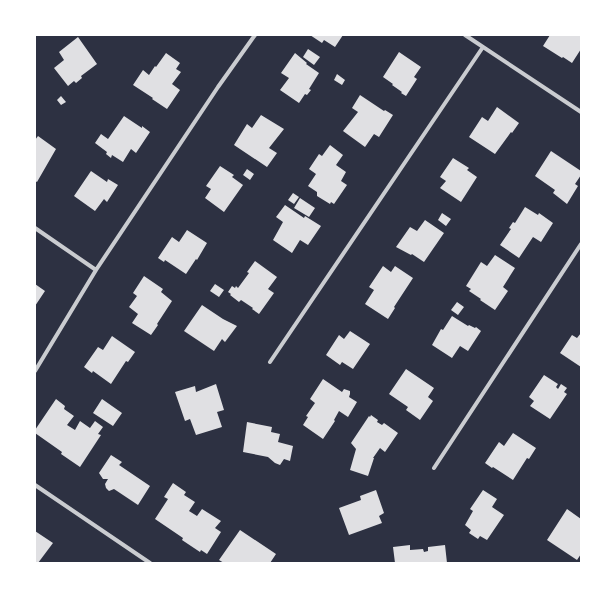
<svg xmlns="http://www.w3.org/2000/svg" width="616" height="598" viewBox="0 0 616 598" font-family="'Titillium Web',sans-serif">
<rect width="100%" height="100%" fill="#2d3142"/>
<path fill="#e0e0e3" d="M 310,35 L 343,35 L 335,47 L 324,40 L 322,43 Z
M 550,35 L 581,35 L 581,49 L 572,63 L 563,57 L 562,58 L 543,46 Z
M 78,37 L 97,64 L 81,76 L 82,78 L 76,83 L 74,81 L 68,86 L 54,68 L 64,60 L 59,52 Z
M 308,49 L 320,57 L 314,65 L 303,57 Z
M 399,52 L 421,67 L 414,77 L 417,79 L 406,96 L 401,93 L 402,92 L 392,85 L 393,84 L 383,77 Z
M 166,53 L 180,63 L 176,69 L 181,72 L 172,84 L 180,90 L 167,109 L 152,99 L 153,98 L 133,85 L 143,70 L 149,75 L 155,66 L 156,67 Z
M 295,53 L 307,63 L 306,64 L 319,73 L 309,89 L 311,90 L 307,95 L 305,94 L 299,103 L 280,90 L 289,78 L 281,73 Z
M 337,74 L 345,80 L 342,85 L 334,80 Z
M 360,95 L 384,111 L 385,110 L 393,115 L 379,137 L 374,134 L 365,147 L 343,131 L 358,112 L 352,108 Z
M 61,96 L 66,102 L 61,105 L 57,100 Z
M 497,107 L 519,123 L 512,133 L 511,132 L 495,154 L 469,137 L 482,117 L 488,121 Z
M 261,115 L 284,129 L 269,148 L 277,153 L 267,167 L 234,145 L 247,124 L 252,128 Z
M 124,116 L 142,128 L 142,126 L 150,132 L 136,153 L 131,149 L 123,162 L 112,155 L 111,158 L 106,154 L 107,152 L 95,143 L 101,134 L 108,139 Z
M 38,136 L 56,149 L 37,182 L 35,181 L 35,140 Z
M 330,145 L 343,155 L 336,165 L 346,172 L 341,181 L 347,185 L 334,204 L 331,202 L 330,204 L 317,196 L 317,192 L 308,186 L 316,174 L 309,169 L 319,154 L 322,156 Z
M 551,151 L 581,171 L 581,175 L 575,184 L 578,186 L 567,204 L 553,193 L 555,190 L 535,176 Z
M 453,158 L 469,168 L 467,170 L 477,177 L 461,202 L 440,188 L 446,181 L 440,177 Z
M 220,166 L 234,175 L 232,177 L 243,185 L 224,212 L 205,198 L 211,189 L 206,186 Z
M 247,169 L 254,174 L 250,180 L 243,175 Z
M 91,171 L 107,182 L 108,179 L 118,185 L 107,202 L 104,199 L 95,211 L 74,196 Z
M 293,193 L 299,197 L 294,204 L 288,200 Z
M 300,198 L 315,208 L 309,217 L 294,208 Z
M 285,205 L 304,218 L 305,216 L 321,226 L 308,245 L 300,240 L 292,253 L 273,240 L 283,222 L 276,217 Z
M 525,207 L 538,215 L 539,213 L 553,223 L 541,242 L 533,237 L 519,258 L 500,245 L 511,229 L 509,228 L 513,222 L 515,223 Z
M 442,213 L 451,219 L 446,226 L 438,220 Z
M 425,220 L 444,233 L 424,262 L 412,254 L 411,255 L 396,247 L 410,227 L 417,231 Z
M 187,230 L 207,243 L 197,260 L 196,259 L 186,274 L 165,260 L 164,262 L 158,258 L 172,237 L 179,242 Z
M 495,255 L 515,268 L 503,287 L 508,291 L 495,310 L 480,300 L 481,299 L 469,291 L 471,289 L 466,286 L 481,262 L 487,266 Z
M 255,261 L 277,277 L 268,289 L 274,293 L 259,314 L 252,309 L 253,308 L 241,300 L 239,302 L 230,295 L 231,294 L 228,292 L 232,286 L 235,288 L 236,286 L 238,288 L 249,273 L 247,272 Z
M 383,266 L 391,272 L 395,266 L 413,278 L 394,307 L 395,308 L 388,319 L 365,304 L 374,290 L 369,287 Z
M 144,276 L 163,289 L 161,292 L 172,301 L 157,324 L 158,325 L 151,335 L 132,323 L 138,314 L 129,307 L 137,296 L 133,293 Z
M 35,284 L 45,291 L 35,306 Z
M 215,284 L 224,290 L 219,297 L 210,291 Z
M 457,302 L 464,307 L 458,315 L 451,310 Z
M 202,305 L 223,319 L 237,326 L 225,342 L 222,339 L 214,351 L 184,331 Z
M 452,316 L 468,326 L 469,325 L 475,328 L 476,327 L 481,331 L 468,351 L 460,346 L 452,358 L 432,345 L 441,329 L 443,330 Z
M 350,331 L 370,344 L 353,369 L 342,362 L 340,365 L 326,355 L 339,335 L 344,339 Z
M 581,333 L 581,367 L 560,353 L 572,335 L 577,338 Z
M 112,336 L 135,352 L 128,362 L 126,361 L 111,384 L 93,371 L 92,373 L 84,367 L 98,347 L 103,350 Z
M 406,369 L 434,388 L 428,397 L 433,401 L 420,420 L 406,410 L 408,407 L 389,394 Z
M 544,375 L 558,384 L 556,387 L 558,389 L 561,384 L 567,388 L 564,392 L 567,394 L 550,419 L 530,406 L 534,401 L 529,397 Z
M 323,379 L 342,392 L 344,389 L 350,391 L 350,394 L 349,397 L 357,402 L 348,417 L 339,411 L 334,420 L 335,421 L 323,439 L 303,425 L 308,417 L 306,416 L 315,403 L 310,399 Z
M 216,384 L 224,410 L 217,412 L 222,427 L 196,435 L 190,419 L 185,421 L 175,392 L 195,386 L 196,392 Z
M 56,399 L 65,406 L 64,409 L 74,416 L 67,425 L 75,430 L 80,421 L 90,428 L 95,421 L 103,427 L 98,434 L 101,435 L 80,467 L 61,454 L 62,452 L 35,433 L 35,430 Z
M 102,399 L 122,413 L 113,426 L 93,413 Z
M 371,415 L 378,420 L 377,422 L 382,425 L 384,423 L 398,433 L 385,452 L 380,448 L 373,458 L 374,458 L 368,476 L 350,470 L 356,449 L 351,443 L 369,416 L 370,417 Z
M 247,422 L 272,427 L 271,432 L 280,434 L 278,442 L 293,446 L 290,461 L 284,459 L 280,465 L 275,463 L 268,457 L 243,452 Z
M 513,433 L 536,448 L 529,459 L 527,458 L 513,480 L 493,467 L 492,468 L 485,463 L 499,442 L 504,446 Z
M 111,455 L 122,462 L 119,465 L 150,486 L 138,505 L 114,489 L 109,491 L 106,488 L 105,484 L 108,479 L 103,479 L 99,473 Z
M 173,483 L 186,492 L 184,495 L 195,502 L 189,511 L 197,516 L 202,509 L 221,521 L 215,528 L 221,532 L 207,554 L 201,550 L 200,552 L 182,540 L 183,538 L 155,519 L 168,499 L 164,497 Z
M 376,490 L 384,513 L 379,516 L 382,523 L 349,535 L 339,508 L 361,500 L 360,496 Z
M 483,490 L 497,499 L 492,507 L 504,515 L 487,540 L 480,536 L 478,539 L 469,533 L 471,530 L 465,525 L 473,511 L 470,509 Z
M 567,509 L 581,519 L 581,554 L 577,560 L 547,540 Z
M 240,530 L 276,554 L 270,563 L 224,563 L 219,560 Z
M 35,531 L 53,543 L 38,563 L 35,563 Z
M 410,545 L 410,550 L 423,549 L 424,552 L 428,551 L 428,547 L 445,545 L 447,563 L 395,563 L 393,547 Z"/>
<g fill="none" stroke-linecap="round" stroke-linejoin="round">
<path stroke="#caccd0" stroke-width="4" d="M 465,35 L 581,112
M 35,228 L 96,270
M 270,362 L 483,47
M 35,371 L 96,270 L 218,87 L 255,35
M 434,468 L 581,244
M 35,485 L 150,563"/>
</g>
<rect width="616" height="598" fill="none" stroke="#ffffff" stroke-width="72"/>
</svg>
